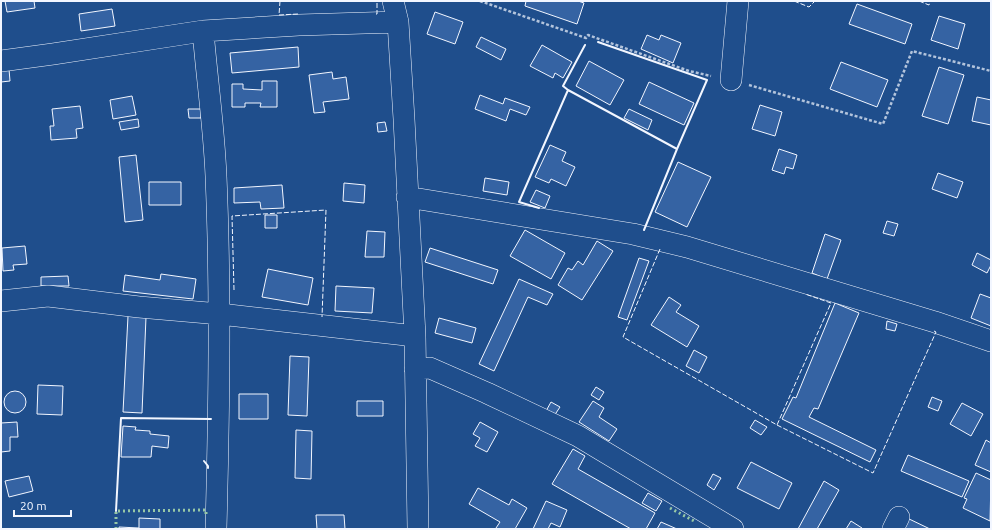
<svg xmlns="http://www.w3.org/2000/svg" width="992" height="530" viewBox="0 0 992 530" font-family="Ubuntu,sans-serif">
<rect width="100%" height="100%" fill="#1f4e8c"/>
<path fill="#3563a3" stroke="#f2f6ff" d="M 5,1 L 34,1 L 35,8 L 7,12 Z
M 526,1 L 578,1 L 584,3 L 577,24 L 525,6 Z
M 857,4 L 912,24 L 905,44 L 849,24 Z
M 112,9 L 115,26 L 81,31 L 79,14 Z
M 435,12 L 463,22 L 455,44 L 427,34 Z
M 939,16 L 965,24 L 958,49 L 931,40 Z
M 647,35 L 659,40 L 661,35 L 681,43 L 673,63 L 641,49 Z
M 481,37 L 506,49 L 501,60 L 476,47 Z
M 542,45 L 572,62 L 563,78 L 555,73 L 553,78 L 530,66 Z
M 298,47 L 299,67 L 232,73 L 230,53 Z
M 589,61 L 624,80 L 610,105 L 576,86 Z
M 841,62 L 888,80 L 877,107 L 830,89 Z
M 939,67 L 964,75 L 948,124 L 922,116 Z
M 9,69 L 10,81 L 1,82 L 1,71 Z
M 332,72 L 333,79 L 346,77 L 349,99 L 323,102 L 325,112 L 314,113 L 309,75 Z
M 262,81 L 277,81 L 277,107 L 260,107 L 261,103 L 245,103 L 245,107 L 232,107 L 232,84 L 243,84 L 243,89 L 262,90 Z
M 649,82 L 694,103 L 684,125 L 639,104 Z
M 480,95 L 503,104 L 505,98 L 530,107 L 526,115 L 510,109 L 506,121 L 475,109 Z
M 132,96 L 136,115 L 113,119 L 110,100 Z
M 977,97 L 991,100 L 991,125 L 972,121 Z
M 760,105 L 782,112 L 775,136 L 752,129 Z
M 80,106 L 83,128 L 76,129 L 77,138 L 51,140 L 50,126 L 54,126 L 52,109 Z
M 188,109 L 201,109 L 201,118 L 189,118 Z
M 629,109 L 652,120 L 648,130 L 624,118 Z
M 138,119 L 139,127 L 121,130 L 119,122 Z
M 385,122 L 387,131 L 378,132 L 377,123 Z
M 550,145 L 566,152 L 562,161 L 575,167 L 566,186 L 551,179 L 549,183 L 535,177 Z
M 779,149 L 797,155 L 793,169 L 786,167 L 784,174 L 772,170 Z
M 136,155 L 143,220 L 125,222 L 119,157 Z
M 678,162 L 711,177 L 687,227 L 655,212 Z
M 938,173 L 963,182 L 957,198 L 932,189 Z
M 485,178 L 509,182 L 507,195 L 483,191 Z
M 149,182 L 181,182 L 181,205 L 149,205 Z
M 344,183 L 365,185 L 364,203 L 343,201 Z
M 282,185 L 284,208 L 261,209 L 260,202 L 234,203 L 234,188 Z
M 536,190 L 550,196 L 545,208 L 530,202 Z
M 265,215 L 277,215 L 277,228 L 265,228 Z
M 887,221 L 898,224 L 894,236 L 883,233 Z
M 525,230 L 565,253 L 551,279 L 510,256 Z
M 367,231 L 385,232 L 384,257 L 365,257 Z
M 825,234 L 841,240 L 827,279 L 812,273 Z
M 597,241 L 613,251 L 582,300 L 558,285 L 568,268 L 572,270 L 578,261 L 583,265 Z
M 25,246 L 27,264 L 13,265 L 14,270 L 3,271 L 2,248 Z
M 430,248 L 498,270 L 493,284 L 425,262 Z
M 977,253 L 991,260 L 991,265 L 987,273 L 972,265 Z
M 639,258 L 649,261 L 627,320 L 618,317 Z
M 268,269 L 313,278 L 308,305 L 262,297 Z
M 161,274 L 196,279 L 193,299 L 123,291 L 125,275 L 160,280 Z
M 68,276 L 69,286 L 41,286 L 41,277 Z
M 519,279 L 553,294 L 547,305 L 528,297 L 494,371 L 479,364 Z
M 336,286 L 374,288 L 372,313 L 335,311 Z
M 980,294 L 991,298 L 991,326 L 971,318 Z
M 669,297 L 681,305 L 676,312 L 699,326 L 687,347 L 651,325 Z
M 835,303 L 859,313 L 818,409 L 814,408 L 809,417 L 876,450 L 870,462 L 782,419 L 793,397 L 796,398 Z
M 128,316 L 146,317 L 142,413 L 123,412 Z
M 439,318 L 476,328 L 472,343 L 435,333 Z
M 887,321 L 897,324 L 895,331 L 886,329 Z
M 694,350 L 707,357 L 699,373 L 686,366 Z
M 290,356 L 309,357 L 307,416 L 288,415 Z
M 38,385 L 63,386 L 62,415 L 37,414 Z
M 596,387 L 604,392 L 599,400 L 591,395 Z
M4 402a11 11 0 1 1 22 0a11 11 0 1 1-22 0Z
M 239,394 L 268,394 L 268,419 L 239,419 Z
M 932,397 L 942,401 L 938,411 L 928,407 Z
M 357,401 L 383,401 L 383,416 L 357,416 Z
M 593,401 L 604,408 L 599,417 L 617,429 L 609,441 L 579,422 Z
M 551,402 L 560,407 L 554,416 L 546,411 Z
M 962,403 L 983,414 L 971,436 L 950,424 Z
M 755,420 L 767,427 L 761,435 L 750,428 Z
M 17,422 L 18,437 L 10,437 L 10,451 L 1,452 L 1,423 Z
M 480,422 L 498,432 L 487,452 L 475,446 L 480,438 L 473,434 Z
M 123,426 L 136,427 L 135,430 L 150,431 L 150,434 L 169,436 L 168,448 L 152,446 L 151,457 L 121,457 Z
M 296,430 L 312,431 L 311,479 L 295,478 Z
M 986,440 L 991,443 L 991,472 L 975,465 Z
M 573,449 L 585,456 L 578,469 L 655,513 L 646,529 L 631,529 L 552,484 Z
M 908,455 L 969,481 L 962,497 L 901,471 Z
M 751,462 L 792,483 L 779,509 L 737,488 Z
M 976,473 L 991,480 L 990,521 L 963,508 L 967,499 L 964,498 Z
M 713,474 L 721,478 L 714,490 L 707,485 Z
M 29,476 L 33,491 L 9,497 L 5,481 Z
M 824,481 L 839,490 L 817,529 L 798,529 Z
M 478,488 L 509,505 L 512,499 L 527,508 L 515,529 L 497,529 L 496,528 L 500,522 L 469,504 Z
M 648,493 L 662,501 L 656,511 L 642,503 Z
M 546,501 L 567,510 L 560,527 L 551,523 L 548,529 L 533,529 Z
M 316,515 L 344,515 L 345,529 L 317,529 Z
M 905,517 L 930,529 L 900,529 Z
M 139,518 L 160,519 L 160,529 L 119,529 L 119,527 L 139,528 Z
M 851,521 L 862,528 L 862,529 L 846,529 Z
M 661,522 L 677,529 L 657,529 Z"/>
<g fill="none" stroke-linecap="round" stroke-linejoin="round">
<g stroke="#f2f6ff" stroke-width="22">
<path id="minor" d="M 393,1 L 398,22 L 404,119 L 415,336 L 418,529
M 203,31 C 207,79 214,128 216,176 C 221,294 219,411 216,529
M 1,61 L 53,54 L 203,31 L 299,25 L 398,22
M 731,80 L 738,1
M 407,197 L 633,234 L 687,247 L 935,322 L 991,341
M 1,301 L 48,296 L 139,307 L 220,314 L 415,336
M 415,369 L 430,368 L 487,393 L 578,436 L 733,529
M 893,529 L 899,517"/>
</g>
<path stroke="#b3c4dc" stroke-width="2.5" stroke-dasharray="3 2" stroke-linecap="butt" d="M 480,1 L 586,38 L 588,35 L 689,71 L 711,76
M 749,85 L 883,124 L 912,51 L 991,71"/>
<use href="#minor" stroke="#1f4e8c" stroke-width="21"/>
<path stroke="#97c8a6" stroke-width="3" stroke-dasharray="2 3" stroke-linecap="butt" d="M 670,508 L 696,522
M 116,529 L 116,511 L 206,510 L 206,515"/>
<path stroke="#f2f6ff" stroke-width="1" stroke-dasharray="5 2" stroke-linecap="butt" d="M 280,1 L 279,15 L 298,14
M 794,1 L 809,7 L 815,1
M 919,1 L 929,5 L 930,1
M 376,14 L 377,14 L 377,1
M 660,249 L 623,337 L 777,425 L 831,303 L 805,294
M 234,290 L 232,216 L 326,210 L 322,317
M 777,425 L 873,473 L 936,332 L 934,331"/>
<path stroke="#f2f6ff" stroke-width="2" d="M 598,42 L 707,80 L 677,149
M 568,90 L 563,86 L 585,45
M 539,208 L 519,202 L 568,90 L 677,149 L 644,230
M 204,461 L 208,466 L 208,468
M 116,511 L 121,418 L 211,419"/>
</g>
<rect width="992" height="530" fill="none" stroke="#f2f6ff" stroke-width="4"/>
<path d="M14 510v6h57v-6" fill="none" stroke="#f2f6ff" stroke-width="2"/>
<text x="20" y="510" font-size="12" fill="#f2f6ff" stroke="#1f4e8c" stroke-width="3" paint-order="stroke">20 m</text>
</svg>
